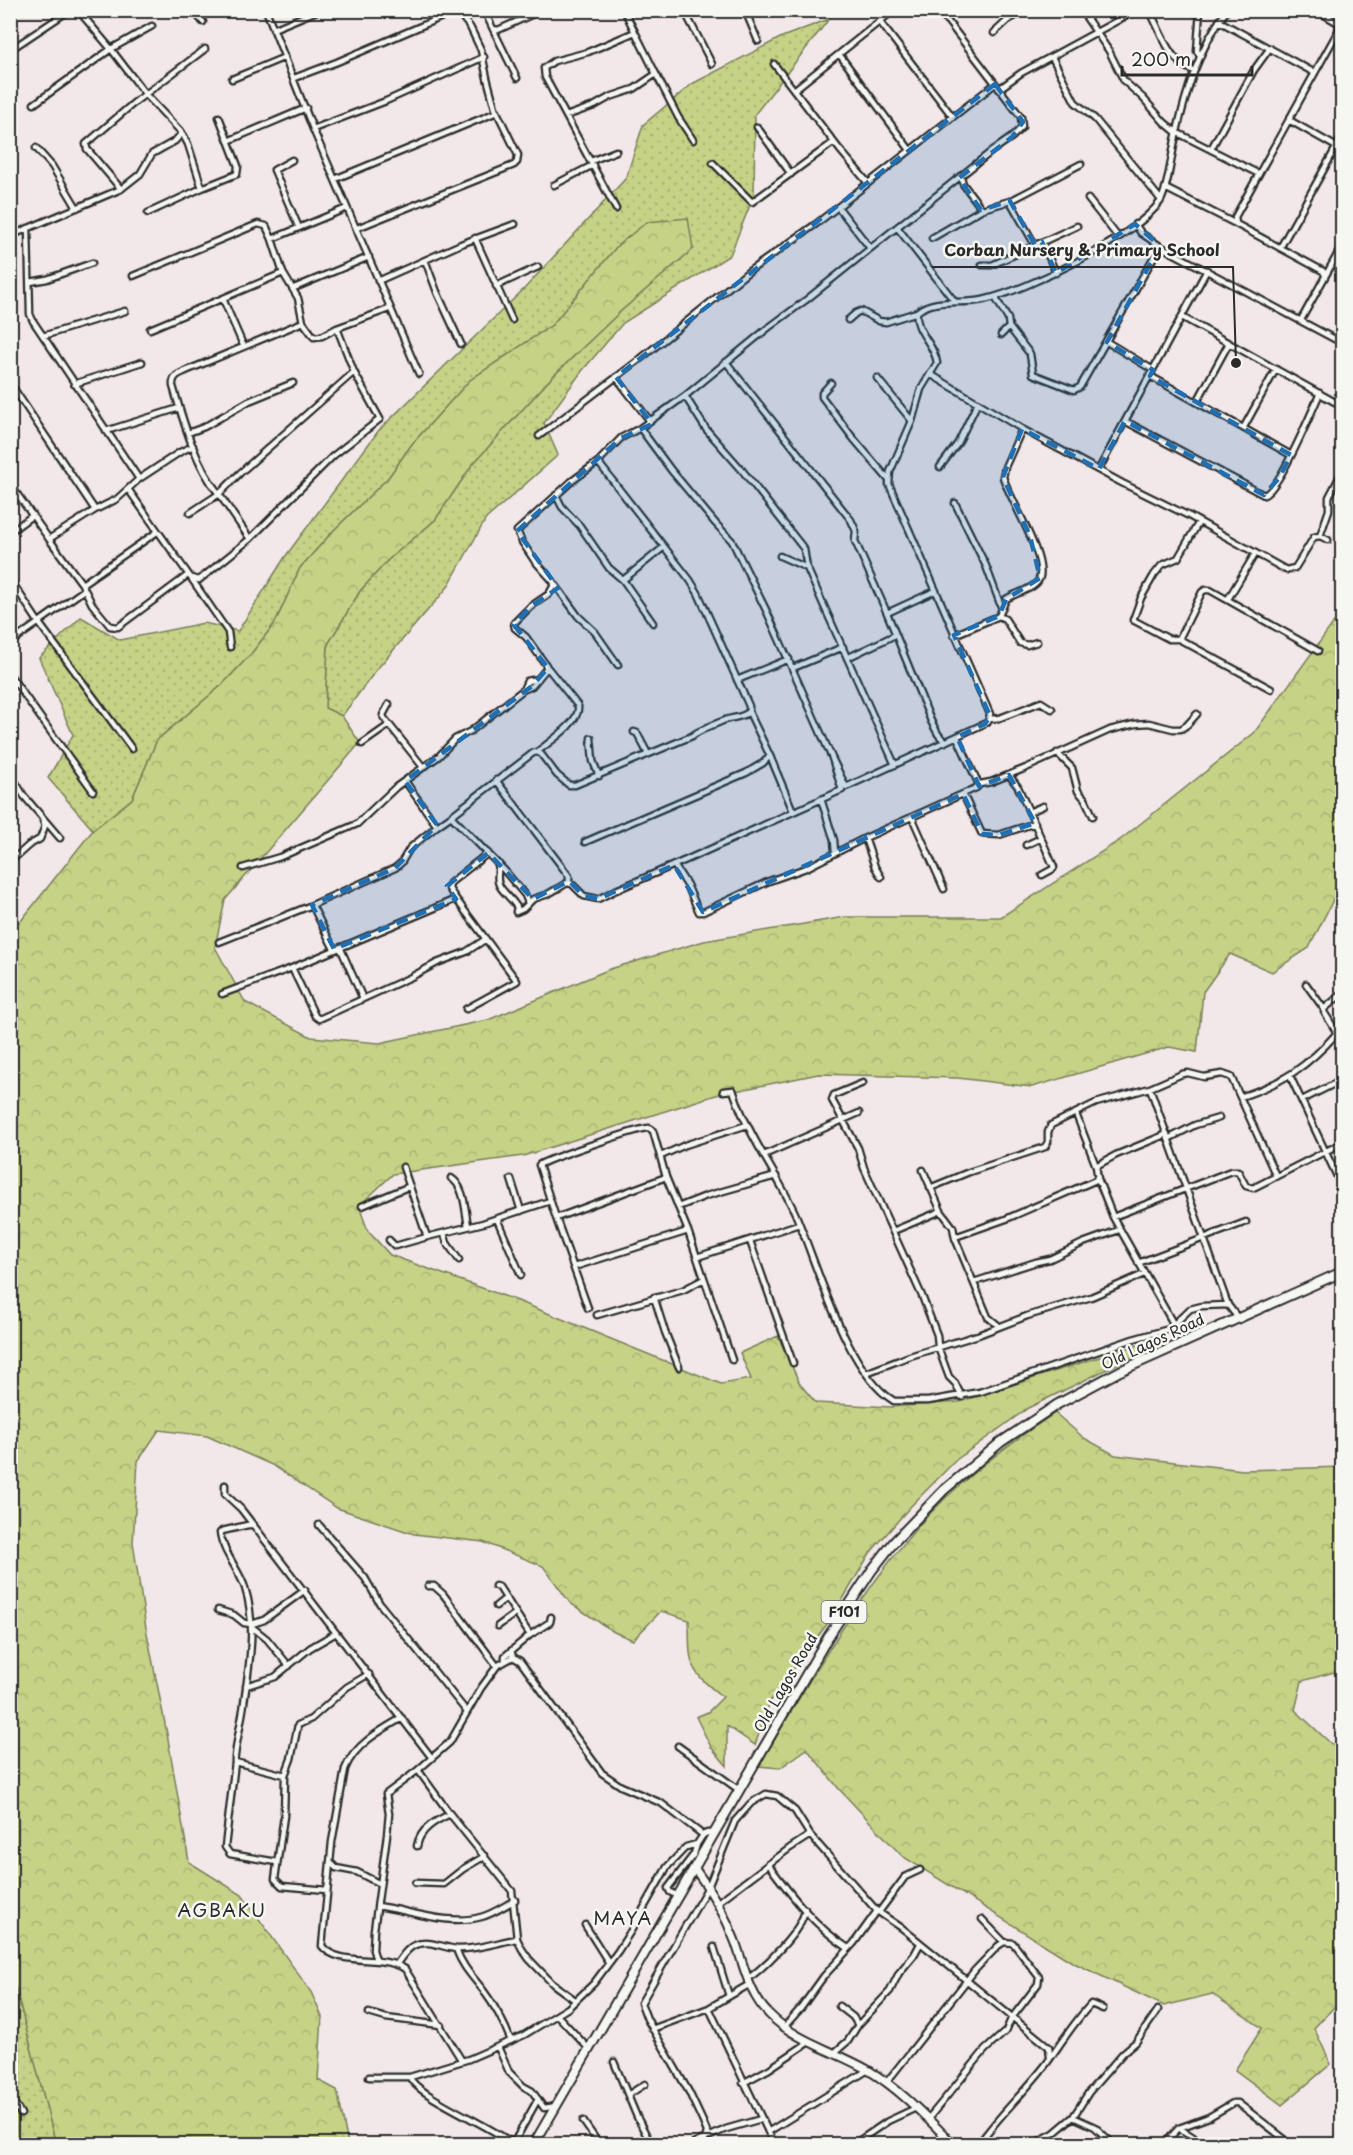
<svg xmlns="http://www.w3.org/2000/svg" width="1353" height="2155" viewBox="0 0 1353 2155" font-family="'Playpen Sans',sans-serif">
<defs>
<pattern id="green-dots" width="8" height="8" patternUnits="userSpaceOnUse" patternTransform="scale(1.5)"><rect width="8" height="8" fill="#c6d286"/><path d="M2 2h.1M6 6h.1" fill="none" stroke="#aab474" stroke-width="1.8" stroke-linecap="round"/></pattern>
<pattern id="forest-crowns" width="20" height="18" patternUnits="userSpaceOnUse" patternTransform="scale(1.5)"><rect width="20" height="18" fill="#c6d286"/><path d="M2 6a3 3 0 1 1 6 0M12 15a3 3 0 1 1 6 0" fill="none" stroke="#aab474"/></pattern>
</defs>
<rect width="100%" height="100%" fill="#f2e8ea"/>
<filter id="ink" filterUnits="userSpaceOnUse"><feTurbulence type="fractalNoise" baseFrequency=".0167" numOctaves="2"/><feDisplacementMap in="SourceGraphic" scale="12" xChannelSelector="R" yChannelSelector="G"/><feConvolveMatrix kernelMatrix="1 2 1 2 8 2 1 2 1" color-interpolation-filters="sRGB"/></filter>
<g filter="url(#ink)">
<path fill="url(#green-dots)" stroke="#787e58" stroke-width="1.5" d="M 829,19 L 755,114 L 754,195 L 730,255 L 623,323 L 582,371 L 544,423 L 558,455 L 486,519 L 447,588 L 377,669 L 342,716 L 325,708 L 328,644 L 360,591 L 388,560 L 435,520 L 472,465 L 552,377 L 621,311 L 693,249 L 618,245 L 552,325 L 470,380 L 412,444 L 388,478 L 335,529 L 300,568 L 275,623 L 251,654 L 222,685 L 157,740 L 132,799 L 93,830 L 48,778 L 73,735 L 39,658 L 81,617 L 120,640 L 204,623 L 238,631 L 285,557 L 379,430 L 525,288 L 626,178 L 643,125 L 692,84 L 782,37 Z
M 10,1977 L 16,1989 L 56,2144 L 11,2144 Z"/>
<path fill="url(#forest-crowns)" stroke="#787e58" stroke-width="1.5" d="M 688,218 L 693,249 L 621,311 L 552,377 L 472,465 L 435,520 L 388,560 L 360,591 L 328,644 L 325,708 L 342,716 L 360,743 L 225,900 L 215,947 L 245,1002 L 311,1037 L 379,1043 L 488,1020 L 610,969 L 704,941 L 845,917 L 1001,917 L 1120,840 L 1254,733 L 1342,611 L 1342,889 L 1336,894 L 1309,948 L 1272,972 L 1230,954 L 1203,992 L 1197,1052 L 1169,1047 L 1032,1087 L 958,1078 L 818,1074 L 716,1095 L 523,1156 L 393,1174 L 359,1206 L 368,1231 L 390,1255 L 518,1301 L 721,1384 L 751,1379 L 740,1353 L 778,1336 L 800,1384 L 816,1403 L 891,1407 L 959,1402 L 1137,1345 L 1140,1353 L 1028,1408 L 956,1460 L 910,1507 L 870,1553 L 833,1616 L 771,1699 L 755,1745 L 727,1726 L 727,1766 L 711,1747 L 696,1717 L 708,1712 L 723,1697 C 686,1670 690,1663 689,1620 L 661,1611 L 633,1640 L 614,1632 L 570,1603 L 543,1566 L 483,1542 L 414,1534 L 337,1508 L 274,1466 L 207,1436 L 159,1430 L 138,1461 L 133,1542 L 146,1628 L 168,1739 L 189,1862 L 242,1895 L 311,1992 L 322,2017 L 318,2080 L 337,2090 L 348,2144 L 56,2144 L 16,1989 L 11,1977 L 11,923 L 20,922 L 93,830 L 132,799 L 157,740 L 222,685 L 251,654 L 275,623 L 300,568 L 335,529 L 388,478 L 412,444 L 470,380 L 552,325 L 618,245 L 647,222 Z
M 1055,1413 L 1084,1438 L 1115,1455 L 1243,1470 L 1342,1467 L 1342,1670 L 1302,1681 L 1295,1710 L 1342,1754 L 1342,1999 L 1314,2028 L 1331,2064 L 1282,2105 L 1235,2070 L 1262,2028 L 1212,1994 L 1164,2006 L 1072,1962 L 902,1856 L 839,1789 L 807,1749 L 780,1768 L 759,1766 C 807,1685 854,1602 915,1530 C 955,1484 1004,1447 1055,1413 Z"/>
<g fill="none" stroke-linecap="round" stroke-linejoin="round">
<g stroke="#2b2b2b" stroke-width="9">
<path id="street" d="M 193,10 L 203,22
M 266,10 L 313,129 L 419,374
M 484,10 L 493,29 L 498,30 L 542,10
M 684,10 L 712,64
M 745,10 L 758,41
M 1081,10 L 1109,51 L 1124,81 L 1143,98 L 1164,122 L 1176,132 L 1259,174
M 1149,10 C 1162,32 1168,62 1194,71
M 1200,10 L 1197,51 L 1200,56
M 1316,10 L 1342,25
M 1219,21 L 1315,73
M 880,22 L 952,116
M 273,29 L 319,10
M 493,29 L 517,78
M 994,33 L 1008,20 L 1026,10
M 10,50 L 70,10
M 839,54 L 910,150
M 1052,57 L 1075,102 L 1095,119 L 1161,200
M 774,64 L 840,150 L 868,183
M 656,74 L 678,117 L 693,140
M 294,78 L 337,62 L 456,11
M 232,79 L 285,57
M 999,89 L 1021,73 L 1137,10
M 794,90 L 894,10
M 34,104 L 111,49 L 152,26
M 566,116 L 594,106 L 610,97 L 634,89 L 656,74 L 624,10
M 1289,120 L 1342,150
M 757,127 L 791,174
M 313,129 L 386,101 L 484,57
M 182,133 L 188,144 L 202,188
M 228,141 L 306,108
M 36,148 L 52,166 L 77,208
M 1211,149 L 1254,70 L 1270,48
M 292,160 L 274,170 L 299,228
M 591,161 L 616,151
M 713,163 L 752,202 L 834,142
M 961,177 L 963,184 L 982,209
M 335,179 L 497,112
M 554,185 L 593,165
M 1165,188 L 1236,224 L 1323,271 L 1325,275
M 121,189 L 87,149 L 86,144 L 135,102 L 205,49
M 1088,199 L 1118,237
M 1010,201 L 1035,245
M 838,207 L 870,248
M 616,209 L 545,77 L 544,68 L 554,61 L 588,52 L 635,32
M 10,212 L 16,233
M 148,213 L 202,188 L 237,174 L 238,166 L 219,117
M 1135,224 L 1141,233 L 1160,246 L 1342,343
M 1236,224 L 1235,217 L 1342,24
M 897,227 L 955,302
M 357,228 L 514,165 L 517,162 L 518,155 L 495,108 L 487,78 L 481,50 L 470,27 L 456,10
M 10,236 L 121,189 L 140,174 L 152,154 L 175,141 L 182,133 L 146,95 L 111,49 L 78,10
M 475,238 L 512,320
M 932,238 L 982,209 L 1010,201 L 1081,164
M 272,239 L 283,273 L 298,298 L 303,322 L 314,337 L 322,336 L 337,328
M 1042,242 L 1056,273
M 1280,248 L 1342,137
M 425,260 L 437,292 L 461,344
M 982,265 L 992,265 L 1077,226
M 133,276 L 258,224 L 266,226 L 272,239 L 347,208
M 378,281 L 461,244 L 515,224
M 30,282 L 47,279 L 92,263
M 496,286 L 538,267
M 294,288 L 369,257
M 995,297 L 1008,319 L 1009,327 L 1030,354 L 1033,374 L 1074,390 L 1080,387 L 1160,246
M 223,299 L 243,345
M 1182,317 L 1342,406
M 848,320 L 856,313 L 861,311 L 879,321 L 886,322 L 917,312
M 1301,320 L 1342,246
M 150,329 L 283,273
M 1001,335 L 1009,327
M 43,336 L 125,311
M 1107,342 L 1153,370
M 726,362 L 851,520 L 856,531 L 855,541 L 887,613 L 931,721 L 938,734 L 945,742
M 930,374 L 1022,429 L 1122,483 L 1189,516 L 1286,570 L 1295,568 L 1314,537 L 1320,536 L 1328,540
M 1150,376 L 1291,455
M 616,377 L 650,421
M 877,378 L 912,421
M 10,383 L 95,510
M 831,383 L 822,393 L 822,397 L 853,438 L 888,479
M 74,384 L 142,362
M 685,396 L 706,429 L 742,470 L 804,549 L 807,568 L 895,765
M 1197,402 L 1229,343
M 1125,421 L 1264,495 C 1279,490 1312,411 1320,393
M 1244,427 L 1276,369
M 640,428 L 671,470 L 716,524 L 732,541 L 767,612 L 832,758
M 106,431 L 179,408
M 188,433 L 204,427 L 249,401 L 293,383
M 539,436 L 639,360 L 748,272 L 816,224 L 995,84
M 598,462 L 690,580 L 698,593 L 749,706 L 749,712 L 770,756 L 793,811
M 940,467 L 958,443 L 978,402
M 1099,469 L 1207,270
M 139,479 L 180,452 L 193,446
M 10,484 L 49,539 L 95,510 L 117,499 L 139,479 L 33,321 L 30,314 L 28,228
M 128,489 L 191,578 L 199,580 L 250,539 L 333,456 L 380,419 L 354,372 L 337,328 L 389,309
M 556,495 L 562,507 L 580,526 L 609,568 L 623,580 L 653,623
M 955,503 L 986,566 L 1002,609
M 190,513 L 219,494 C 196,466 183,421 173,386 C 172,375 180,374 188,370 L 303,322
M 1199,522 L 1178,558 L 1162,565 L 1154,575 L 1141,598 L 1133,620 L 1169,639 L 1179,639 L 1271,689
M 10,532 L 33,515
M 1320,536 L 1329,510 L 1329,497 L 1342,472
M 49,539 L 82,584 L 92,604 L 110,626 L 118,627 L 188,575
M 250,539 L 219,494 L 240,473 L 354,372
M 780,556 L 807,568
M 191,578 L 228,632 L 230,647
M 1342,578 L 1342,577
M 10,579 L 39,623 L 132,749
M 623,580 L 664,547
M 82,584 L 157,532
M 1228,599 L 1255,554
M 887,613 L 935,591
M 999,616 L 1005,619 L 1020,643 L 1027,645 L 1037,642
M 954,635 L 999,616 L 1006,599 C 1015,593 1032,590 1038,581 C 1051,564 1009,498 1003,477 L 1005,467 L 1022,429
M 1179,639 L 1202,592 L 1205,590 L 1210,590 L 1318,651
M 10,643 L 84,590
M 847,658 L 895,635
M 618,665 L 595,632 L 578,616 L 552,580 L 534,560 L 522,542 L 517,531 L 572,481 L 598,462 L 621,438 L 640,428 L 685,396 L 768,328 L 806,300 L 992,151 L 1012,137 L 1022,127 L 1021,117 L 939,10
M 793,668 L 843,647
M 10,675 L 93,791
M 737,680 L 789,659
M 523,690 L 527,681 L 538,679
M 389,704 L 383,715 L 384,718 L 423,767
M 990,719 L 1000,718 L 1041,702 L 1052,709
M 634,732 L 637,733 L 648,754
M 957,737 L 979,785
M 591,738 L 593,761 L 599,776
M 362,744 L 389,725
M 537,752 C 549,742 581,722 578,706 L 547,667
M 1057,753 L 1072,768 L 1078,791 L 1085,799 L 1093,816
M 10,773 L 24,796 L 60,838
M 1009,775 L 1018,787 L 1054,867 L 1053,869 L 1042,875
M 496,780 L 569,876 L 569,883
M 963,794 L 982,834 L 999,835 L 1035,823
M 821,799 L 834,840 L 835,853
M 1029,812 L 1043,806
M 451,816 L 533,753 L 537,752 L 541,754 L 557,775 L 569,785 L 575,785 L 692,736 C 699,730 716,724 725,720 C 734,717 741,718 749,712
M 912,817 L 944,889
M 437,826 L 451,816 L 504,870 L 525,895 L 528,903
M 865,838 L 875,867 L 881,877
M 585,842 L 746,773 L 763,763 L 770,756
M 1026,845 L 1041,838
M 10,862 L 29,845 L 40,839 L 45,826 L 43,821
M 499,864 C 494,891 503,887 517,907 L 516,912
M 674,865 L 687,885 L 699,912 L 703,912 L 769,881 L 806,868 L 865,838 L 976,788 L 980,784 L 991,782 L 1026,768 L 1110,730 L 1135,724 L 1149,723 L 1173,729 L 1181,729 L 1187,725 L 1197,714
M 243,868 L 280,857 L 357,824 L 396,787 L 439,756 L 455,739 L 471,731 L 523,690 L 532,686 L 546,669 L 546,665 L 526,637 L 515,628 L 514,623 L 530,607 L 549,594 L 554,585
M 456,899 L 517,981 L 466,1009
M 312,905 L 334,949
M 516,912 L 523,909 L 533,899 L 548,894 L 567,883 L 572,884 L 584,896 L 598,899 L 616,890 L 686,860 L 842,790 L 832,758 L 846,787 L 988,722 L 990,714 L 889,484 L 890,472 L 912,421 L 921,389 L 937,363 C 935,344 914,331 917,312 C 934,297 962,305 983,300 C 1028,290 1132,239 1160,202 C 1168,190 1172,151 1176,136 C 1186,91 1199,47 1227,10
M 486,939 L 466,952 L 437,963 L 411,977 L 319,1019 L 315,1016 L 292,968 L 456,899 L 449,889 L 450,883 L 488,853
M 219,942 L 312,905 L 395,868 L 401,863 L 410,848 L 437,826 L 405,781
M 340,947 L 363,999
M 1306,984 L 1324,1009
M 222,994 L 292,968
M 1342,994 L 1324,1009 L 1324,1012 L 1337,1033 L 1342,1037
M 1290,1076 L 1342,1187
M 863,1083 L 834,1095 L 832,1100 L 858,1148 L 864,1168 L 922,1296 L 937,1335 L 938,1347 L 949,1377 L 955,1383 L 962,1397
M 1150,1088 L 1228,1305
M 723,1091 L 733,1090 C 737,1101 741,1113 747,1124 C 761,1154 781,1182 795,1213 C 817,1263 846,1373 894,1401 L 928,1401 L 980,1392 L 1133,1339 L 1169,1329 L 1190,1309 L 1202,1306 L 1228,1305 L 1238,1318
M 1240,1097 C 1282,1084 1309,1065 1337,1033
M 1302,1100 L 1342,1080
M 1076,1114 L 1096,1166 L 1098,1179 L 1113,1217 L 1174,1325
M 1168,1139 L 1195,1125 L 1219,1118
M 764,1155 L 859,1113
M 661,1156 L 685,1145 L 747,1125
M 1096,1166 L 1116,1155 L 1167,1134
M 403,1167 L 427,1237 L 483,1223 L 550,1201
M 923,1170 L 941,1211 L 953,1227 L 955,1238 L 988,1317 L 999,1326
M 451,1178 C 465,1186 465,1211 468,1226
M 511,1179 L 521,1211
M 930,1188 L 969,1172 L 1045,1147 L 1048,1142 L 1048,1132 L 1051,1125 L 1096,1103 L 1150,1088 L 1182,1074 L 1188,1073 L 1204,1077 L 1222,1074 L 1231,1077 L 1276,1176
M 362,1206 L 410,1186
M 678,1207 L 706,1196 L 776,1176
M 1113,1217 L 1231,1171 L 1238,1171 L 1246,1186 L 1253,1188 L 1342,1143
M 556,1218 L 539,1165 C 547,1159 642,1127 649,1128 C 650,1129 652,1130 653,1131 L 666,1177 L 688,1231 L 732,1360
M 497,1219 L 521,1275
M 893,1231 L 941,1211
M 444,1233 L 447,1243 L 459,1260
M 955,1237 L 1006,1219 L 1096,1180 L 1097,1177
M 389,1240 L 395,1246 L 427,1237
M 750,1241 L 793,1363
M 697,1257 L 799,1224
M 1138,1263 L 1246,1222
M 574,1267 L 688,1231
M 974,1282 L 1036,1262 L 1050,1259 L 1083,1243 L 1119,1230
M 654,1297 L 665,1332 L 679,1367
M 588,1308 L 556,1218 L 666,1177
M 597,1315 L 683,1290 L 704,1279
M 866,1373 L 910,1356 L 978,1335 L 1027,1316 L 1091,1297 L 1144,1274
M 225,1485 L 225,1494 L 241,1509 L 432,1758
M 254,1525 L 248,1525 L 222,1531 L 220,1533 C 223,1553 239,1569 245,1588 C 257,1625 249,1665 244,1703 C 243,1715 233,1756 235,1762 L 225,1847 L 230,1854 L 277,1862
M 319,1525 L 365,1578 L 380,1604 L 467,1712
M 428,1586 L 434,1586 L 443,1594 L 497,1666
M 495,1586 L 499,1587 L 530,1635
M 496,1606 L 506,1598
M 218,1610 L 234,1615 L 244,1623 L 252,1624 L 264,1620 L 305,1590
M 498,1626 L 516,1613
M 252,1627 L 267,1639 L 289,1666
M 511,1651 L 513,1657 L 520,1661 L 602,1773 L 621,1786 L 661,1803 L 703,1835
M 505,1660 L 505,1656 L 530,1635 L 550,1622 L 551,1617
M 246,1686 L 275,1677 L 310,1648 L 336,1633
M 402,1718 C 381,1730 354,1745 345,1769 L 332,1842 L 322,1946 C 338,1967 383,1954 405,1969 L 462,2061
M 678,1746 L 739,1790
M 235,1762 L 285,1775
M 418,1770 L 450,1814 L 512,1891 L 517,1939 L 522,1949 L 529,1959 L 553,1984 L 575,2000
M 417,1846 C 420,1829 435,1821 450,1814
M 330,1862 L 336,1868 L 357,1872 L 380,1884
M 768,1864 C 791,1895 815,1927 848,1948
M 415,1883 L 444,1884 L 463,1869 L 485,1856
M 327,1890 L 282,1886 L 275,1879 L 284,1816 L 285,1775 L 291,1759 L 298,1725 L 311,1719 L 347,1687 L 369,1674
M 678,1896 L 670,1892 L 668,1888 L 694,1854 L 697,1844 L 703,1835 L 707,1833 L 715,1833
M 718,1902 L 790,1848 L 810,1835
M 378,1906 C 411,1911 449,1926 481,1917 C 493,1914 504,1906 515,1900
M 879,1912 L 905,1877 L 920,1870
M 982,1919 L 1004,1942
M 585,1925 L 609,1963
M 714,1947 L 729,1996
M 456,1949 C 462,1966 472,1976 483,1990 C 495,2006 504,2022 511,2041
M 376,1960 L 373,1950 L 374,1930 L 387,1835 L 389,1814 L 386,1794 L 418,1770 L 450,1742 L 481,1688 L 497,1666 L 513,1657
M 396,1965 C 401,1958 407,1948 415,1945 C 429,1939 443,1948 457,1949 C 476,1950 498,1942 517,1939
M 748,1979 C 765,1966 803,1930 805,1909
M 839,2006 L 853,2017 L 858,2025
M 709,2008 L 774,2144
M 369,2013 L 386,2018 L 441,2025
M 557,2015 L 589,2049
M 784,2027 L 801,2008 L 824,1976 L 854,1943 L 877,1911
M 652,2029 L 709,2008 L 750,1984
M 498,2047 L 509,2072 L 523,2086 L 532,2091 L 544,2108 L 557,2106
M 834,2053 L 848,2041 L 858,2025 L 890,1991 L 899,1973 L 914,1955 L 920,1944
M 614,2062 L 637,2117 L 651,2144
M 369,2077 L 410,2077 L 469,2059 L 524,2035 L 568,2008 L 594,1983 L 618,1951 L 632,1929 L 667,1867 L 686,1847 L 697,1844
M 410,2077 C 415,2095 494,2127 513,2144
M 743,2083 L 769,2069 L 809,2042
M 886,2083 L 975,1970 L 998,1946 L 1004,1942 L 1013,1943 L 1039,1977 L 1038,1984 L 1011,2019 L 1006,2031 L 985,2050 L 928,2119
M 628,2095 L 645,2084
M 10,2104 L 16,2106 L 21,2114
M 1073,2117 L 1095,2127 L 1113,2144
M 583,2121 L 599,2144
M 1179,2128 L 1204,2144
M 768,2132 L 868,2070
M 705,2140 L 707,2132 L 703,2122 L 689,2092 L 647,2019 L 641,2003 L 708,1887 L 735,1821 L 751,1803 L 766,1794 L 777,1796 L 795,1811 L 810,1835 L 877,1911 L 902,1928 L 1049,2047 L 1050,2057
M 513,2144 L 538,2099
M 693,2144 L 726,2129 L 761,2119
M 854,2144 L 888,2121 L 916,2108
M 979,2144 C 999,2115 1026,2091 1047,2063 C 1061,2043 1074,2022 1091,2004 L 1103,2009
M 1033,2144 L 1054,2133 L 1073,2117 L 1089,2092 L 1123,2053 L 1136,2042 L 1158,2010
M 1164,2144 L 1179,2128 L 1209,2117 L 1233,2103 L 1238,2103 L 1291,2144"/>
</g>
<g stroke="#2b2b2b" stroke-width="11">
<path id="secondary" d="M 695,1869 C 712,1892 725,1914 735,1941 C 744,1965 749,1995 769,2014 C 795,2041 835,2051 868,2070 C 900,2089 927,2118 953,2144"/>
</g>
<g stroke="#2b2b2b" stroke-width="12">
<path id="primary" d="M 534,2144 L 828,1637 L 872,1570 L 894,1542 L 944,1490 L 1001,1442 L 1058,1404 L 1120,1371 L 1342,1272"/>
</g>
<use href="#street" stroke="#f6f6f2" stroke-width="4.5"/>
<use href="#secondary" stroke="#f6f6f2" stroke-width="7"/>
<use href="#primary" stroke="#f6f6f2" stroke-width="8"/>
</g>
</g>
<path fill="#1f6fb2" fill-opacity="0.2" stroke="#1f6fb2" stroke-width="4.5" stroke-dasharray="12 8" stroke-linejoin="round" d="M 995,84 L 1023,122 L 1012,137 L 959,178 L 981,210 L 1010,201 L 1035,245 L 1042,242 L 1056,273 L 1135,224 L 1160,246 L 1107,342 L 1153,370 L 1150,376 L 1291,455 L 1279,478 L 1264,495 L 1125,421 L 1099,469 L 1022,429 L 1003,477 L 1030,536 L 1040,578 L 1006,599 L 999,616 L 954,635 L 990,716 L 985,724 L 957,737 L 979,786 L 1009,775 L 1035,823 L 999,835 L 982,834 L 963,794 L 703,912 L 674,865 L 598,899 L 584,896 L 569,881 L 533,899 L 488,853 L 447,886 L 456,899 L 334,949 L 312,905 L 395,868 L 437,825 L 405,781 L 532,686 L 548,668 L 514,625 L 530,607 L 558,588 L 517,531 L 621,438 L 652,424 L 616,377 Z"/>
<g text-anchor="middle" stroke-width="5" stroke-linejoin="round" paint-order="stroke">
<rect fill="#f6f6f2" stroke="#686867" stroke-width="1.5" x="821.5" y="1601" width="45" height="22" rx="4.5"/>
<g font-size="14" font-weight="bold" fill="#2b2b2b">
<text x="844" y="1617">F101</text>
</g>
<g font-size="15" fill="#2b2b2b" stroke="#f6f6f2">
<text transform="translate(1153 1342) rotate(-25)" y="5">Old Lagos Road</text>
<text transform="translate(786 1683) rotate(-60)" y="5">Old Lagos Road</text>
</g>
<g font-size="18" letter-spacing="1.5" fill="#2b2b2b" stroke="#f6f6f2">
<text x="222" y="1917">AGBAKU</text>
<text x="623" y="1925">MAYA</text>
</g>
</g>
<path fill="none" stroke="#2b2b2b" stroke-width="2" d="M1236 363L1233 267H932"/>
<circle fill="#2b2b2b" stroke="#f6f6f2" stroke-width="2" cx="1236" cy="363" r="6"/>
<g font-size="16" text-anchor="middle" font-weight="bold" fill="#2b2b2b" stroke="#f6f6f2" stroke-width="5" stroke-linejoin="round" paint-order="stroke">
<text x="1082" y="256">Corban Nursery &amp; Primary School</text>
</g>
<rect width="1353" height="2155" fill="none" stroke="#f6f6f2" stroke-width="36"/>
<rect x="18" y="18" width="1317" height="2119" fill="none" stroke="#2b2b2b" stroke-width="2" filter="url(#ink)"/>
<path d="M1122 66v9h130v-9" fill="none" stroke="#2b2b2b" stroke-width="3"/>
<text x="1131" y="66" font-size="18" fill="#2b2b2b" stroke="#f6f6f2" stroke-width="4.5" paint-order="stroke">200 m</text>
</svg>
